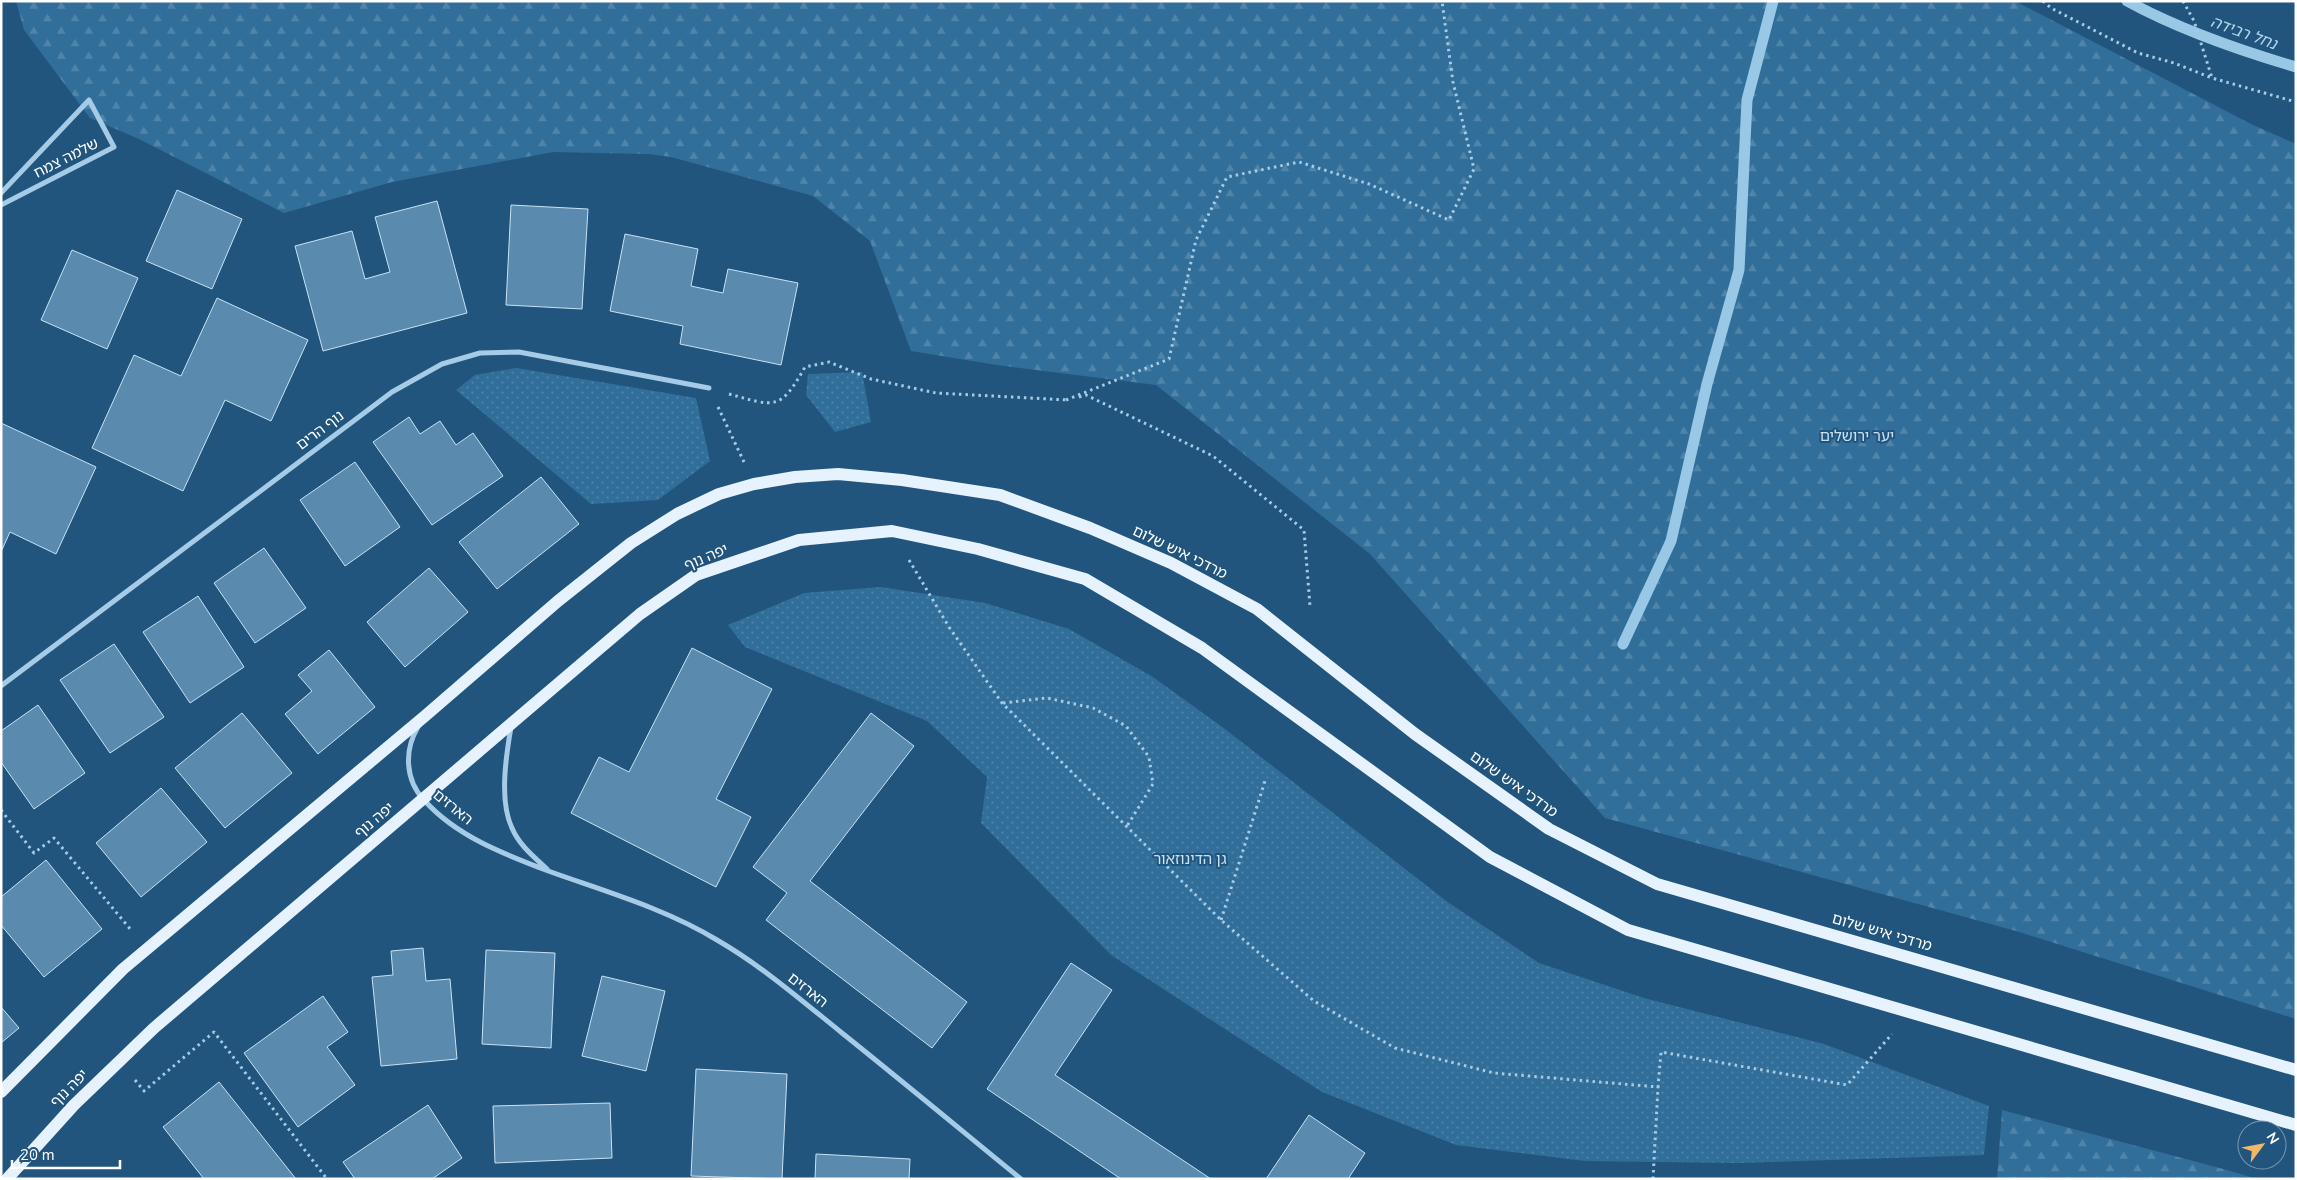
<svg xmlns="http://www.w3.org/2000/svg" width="2297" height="1180" viewBox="0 0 2297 1180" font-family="'Nunito Sans','Noto Sans Hebrew',sans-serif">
<defs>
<pattern id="forest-firs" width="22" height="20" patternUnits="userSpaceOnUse" patternTransform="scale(1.25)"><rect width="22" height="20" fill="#316e99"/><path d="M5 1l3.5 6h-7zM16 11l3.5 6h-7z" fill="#5084a8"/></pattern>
<pattern id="park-dots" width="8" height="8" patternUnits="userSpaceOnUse" patternTransform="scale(1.25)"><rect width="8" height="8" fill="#316e99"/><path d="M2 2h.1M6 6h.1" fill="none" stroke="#5084a8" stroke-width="1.8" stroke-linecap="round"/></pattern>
</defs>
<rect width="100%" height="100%" fill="#21557d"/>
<path fill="url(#forest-firs)" d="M 16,1 L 2015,1 L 2251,124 L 2296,144 L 2296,1019 L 2016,931 L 1605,818 L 1370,554 L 1156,385 L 997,365 L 911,351 L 870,241 L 813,196 L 671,157 L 648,154 L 553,152 L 392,182 L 284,213 L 139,139 L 90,118 L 24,30 Z
M 2002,1110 L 2227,1170 L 2257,1179 L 1997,1179 Z"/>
<path fill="url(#park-dots)" d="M 516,368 L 696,398 L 710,461 L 658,500 L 591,504 L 456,390 L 475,375 Z
M 862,372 L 871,422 L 835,432 L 806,395 L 808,374 Z
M 881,587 L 985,603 L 1069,629 L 1153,677 L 1225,729 L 1449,903 L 1539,963 L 1644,998 L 1824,1044 L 1989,1106 L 1984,1155 L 1738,1163 L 1585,1161 L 1456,1145 L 1322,1092 L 1111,955 L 981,823 L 987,777 L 927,721 L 745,647 L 728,625 L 804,593 Z"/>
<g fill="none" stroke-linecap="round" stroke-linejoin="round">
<path stroke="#99c8e7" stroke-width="11" d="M 2127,1 C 2180,30 2238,50 2296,67
M 1623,644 L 1671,541 L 1707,384 L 1739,270 L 1747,100 L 1773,1"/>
</g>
<path fill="#5a8bae" stroke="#c8e2f5" d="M 177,190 L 242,219 L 212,289 L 146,261 Z
M 437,201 L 467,313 L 323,351 L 295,246 L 352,231 L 365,279 L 390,272 L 375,217 Z
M 511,205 L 588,209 L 582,309 L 506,305 Z
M 625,234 L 698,249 L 691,286 L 723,293 L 728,269 L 798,283 L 781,365 L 680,344 L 683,326 L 610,311 Z
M 72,250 L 138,278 L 107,349 L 41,320 Z
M 217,298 L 308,340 L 271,421 L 225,400 L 183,491 L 92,448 L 134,355 L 181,376 Z
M 409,417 L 420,434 L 440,421 L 456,445 L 473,433 L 503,476 L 432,525 L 373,442 Z
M 1,423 L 96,467 L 56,554 L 10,532 L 1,552 Z
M 355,462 L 400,527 L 345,566 L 300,500 Z
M 541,477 L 579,524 L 497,589 L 459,542 Z
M 264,548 L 306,608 L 255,643 L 214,583 Z
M 429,568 L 468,612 L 405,667 L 367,622 Z
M 198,596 L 244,667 L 190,703 L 143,632 Z
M 114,644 L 164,717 L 110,753 L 60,680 Z
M 692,648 L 772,689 L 716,799 L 751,817 L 716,887 L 571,813 L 599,757 L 629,772 Z
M 329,650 L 375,707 L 318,754 L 285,714 L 312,691 L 298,675 Z
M 38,705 L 85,773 L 34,809 L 1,762 L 1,731 Z
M 242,713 L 292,773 L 225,828 L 175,768 Z
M 871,713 L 914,746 L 810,881 L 967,1002 L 932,1048 L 766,920 L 787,893 L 753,867 Z
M 161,788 L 207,842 L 141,897 L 96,843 Z
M 46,860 L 102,929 L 44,977 L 1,925 L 1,897 Z
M 423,948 L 426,981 L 450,979 L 457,1059 L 381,1066 L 372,977 L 393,975 L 391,951 Z
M 486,950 L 555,953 L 551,1048 L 482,1044 Z
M 1071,963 L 1112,990 L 1055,1075 L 1211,1179 L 1121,1179 L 987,1089 Z
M 602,976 L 665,991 L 646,1071 L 582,1056 Z
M 323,996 L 348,1032 L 327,1047 L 355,1085 L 298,1127 L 244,1053 Z
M 1,1007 L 19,1028 L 1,1043 Z
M 696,1069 L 787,1074 L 782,1179 L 691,1176 Z
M 219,1082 L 296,1179 L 204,1179 L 163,1127 Z
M 610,1103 L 612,1158 L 495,1163 L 493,1106 Z
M 428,1105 L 462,1158 L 432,1179 L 355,1179 L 343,1162 Z
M 1309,1115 L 1365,1153 L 1348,1179 L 1266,1179 Z
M 816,1154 L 910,1159 L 909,1179 L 815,1179 Z"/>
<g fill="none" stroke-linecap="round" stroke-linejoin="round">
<path stroke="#a5cbe6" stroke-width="3" stroke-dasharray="2.5 4" stroke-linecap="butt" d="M 2043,1 L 2051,8 L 2138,53 L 2174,63 L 2212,78
M 2183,1 L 2194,21 L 2212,78 L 2296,102
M 729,394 C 776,407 780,411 805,367 L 829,362 L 871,379 L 936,393 L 1068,400
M 1079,397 L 1086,395 L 1213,456 L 1304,530 L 1310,606
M 1066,400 L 1169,359 L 1196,240 L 1227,177 L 1299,162 L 1369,184 L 1449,220 L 1474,169 L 1453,82 L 1442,1
M 718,407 L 744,462
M 909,560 L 949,627 L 1002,703 L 1221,920 L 1314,1001 L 1395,1048 L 1494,1073 L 1658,1087 L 1661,1052 L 1847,1085 L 1892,1034
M 1003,703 L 1047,698 L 1093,708 L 1126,726 L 1149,757 L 1153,784 L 1127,826
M 1,810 L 34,853 L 54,838 L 131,930
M 1221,920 L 1265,781
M 135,1080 L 144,1091 L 214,1032 L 327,1179
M 1653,1179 L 1658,1087"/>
<path stroke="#a5cbe6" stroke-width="5" d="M 1,193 L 89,100 L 114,147 L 1,205
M 1,686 L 392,392 L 442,364 L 480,353 L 519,352 L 709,388
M 418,727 C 404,750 405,780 424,800 C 457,837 506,855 551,872 C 607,892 666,909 717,940 C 762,966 801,1000 842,1033 C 902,1081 961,1130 1021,1179
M 511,727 C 506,756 499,801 512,828 C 519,845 534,857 547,869"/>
<path stroke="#e6f2fd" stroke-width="12" d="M 1,1092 L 123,969 L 425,716 L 558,601 L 631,543 L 677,514 L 719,494 L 754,484 L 795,477 L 838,474 L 902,480 L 1000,495 L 1090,528 L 1171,563 L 1257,609 L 1415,734 L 1549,829 L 1657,884 L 2296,1070
M 7,1179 L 74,1105 L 154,1028 L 640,614 L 696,575 L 799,540 L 892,531 L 978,549 L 1085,579 L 1202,648 L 1490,857 L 1628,930 L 2296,1125"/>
</g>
<g text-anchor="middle" stroke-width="4" stroke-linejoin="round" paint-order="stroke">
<g font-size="15" fill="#fff" stroke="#21557d">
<text transform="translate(66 158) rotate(-27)" y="5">שלמה צמח</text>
<text transform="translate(320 430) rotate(-37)" y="5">נוף הרים</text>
<text transform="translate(1180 552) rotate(26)" y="5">מרדכי איש שלום</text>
<text transform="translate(706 557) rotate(-23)" y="5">יפה נוף</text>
<text transform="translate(1514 784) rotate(35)" y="5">מרדכי איש שלום</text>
<text transform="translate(453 807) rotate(39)" y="5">הארזים</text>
<text transform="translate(374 820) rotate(-40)" y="5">יפה נוף</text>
<text transform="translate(1882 932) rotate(16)" y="5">מרדכי איש שלום</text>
<text transform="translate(808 990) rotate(38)" y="5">הארזים</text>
<text transform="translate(69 1088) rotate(-45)" y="5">יפה נוף</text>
</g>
<g font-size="15" fill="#c8e2f5" stroke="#21557d">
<text x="1857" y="441">יער ירושלים</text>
<text x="1190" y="864">גן הדינוזאור</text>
</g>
<g font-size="16" font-style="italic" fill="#b0d5ee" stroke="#21557d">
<text transform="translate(2244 32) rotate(20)" y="6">נחל רבידה</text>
</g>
</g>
<rect width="2297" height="1180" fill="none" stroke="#ffffff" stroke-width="5"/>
<g transform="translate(2262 1145) rotate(58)"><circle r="24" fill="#21557d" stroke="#7a99b1"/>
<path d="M0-4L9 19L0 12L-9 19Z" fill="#f3b867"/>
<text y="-8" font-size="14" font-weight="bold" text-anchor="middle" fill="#ffffff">N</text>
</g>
<path d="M12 1160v8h108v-8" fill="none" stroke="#ffffff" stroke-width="2.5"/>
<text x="20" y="1160" font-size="15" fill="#ffffff" stroke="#21557d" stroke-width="4" paint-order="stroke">20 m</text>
</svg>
